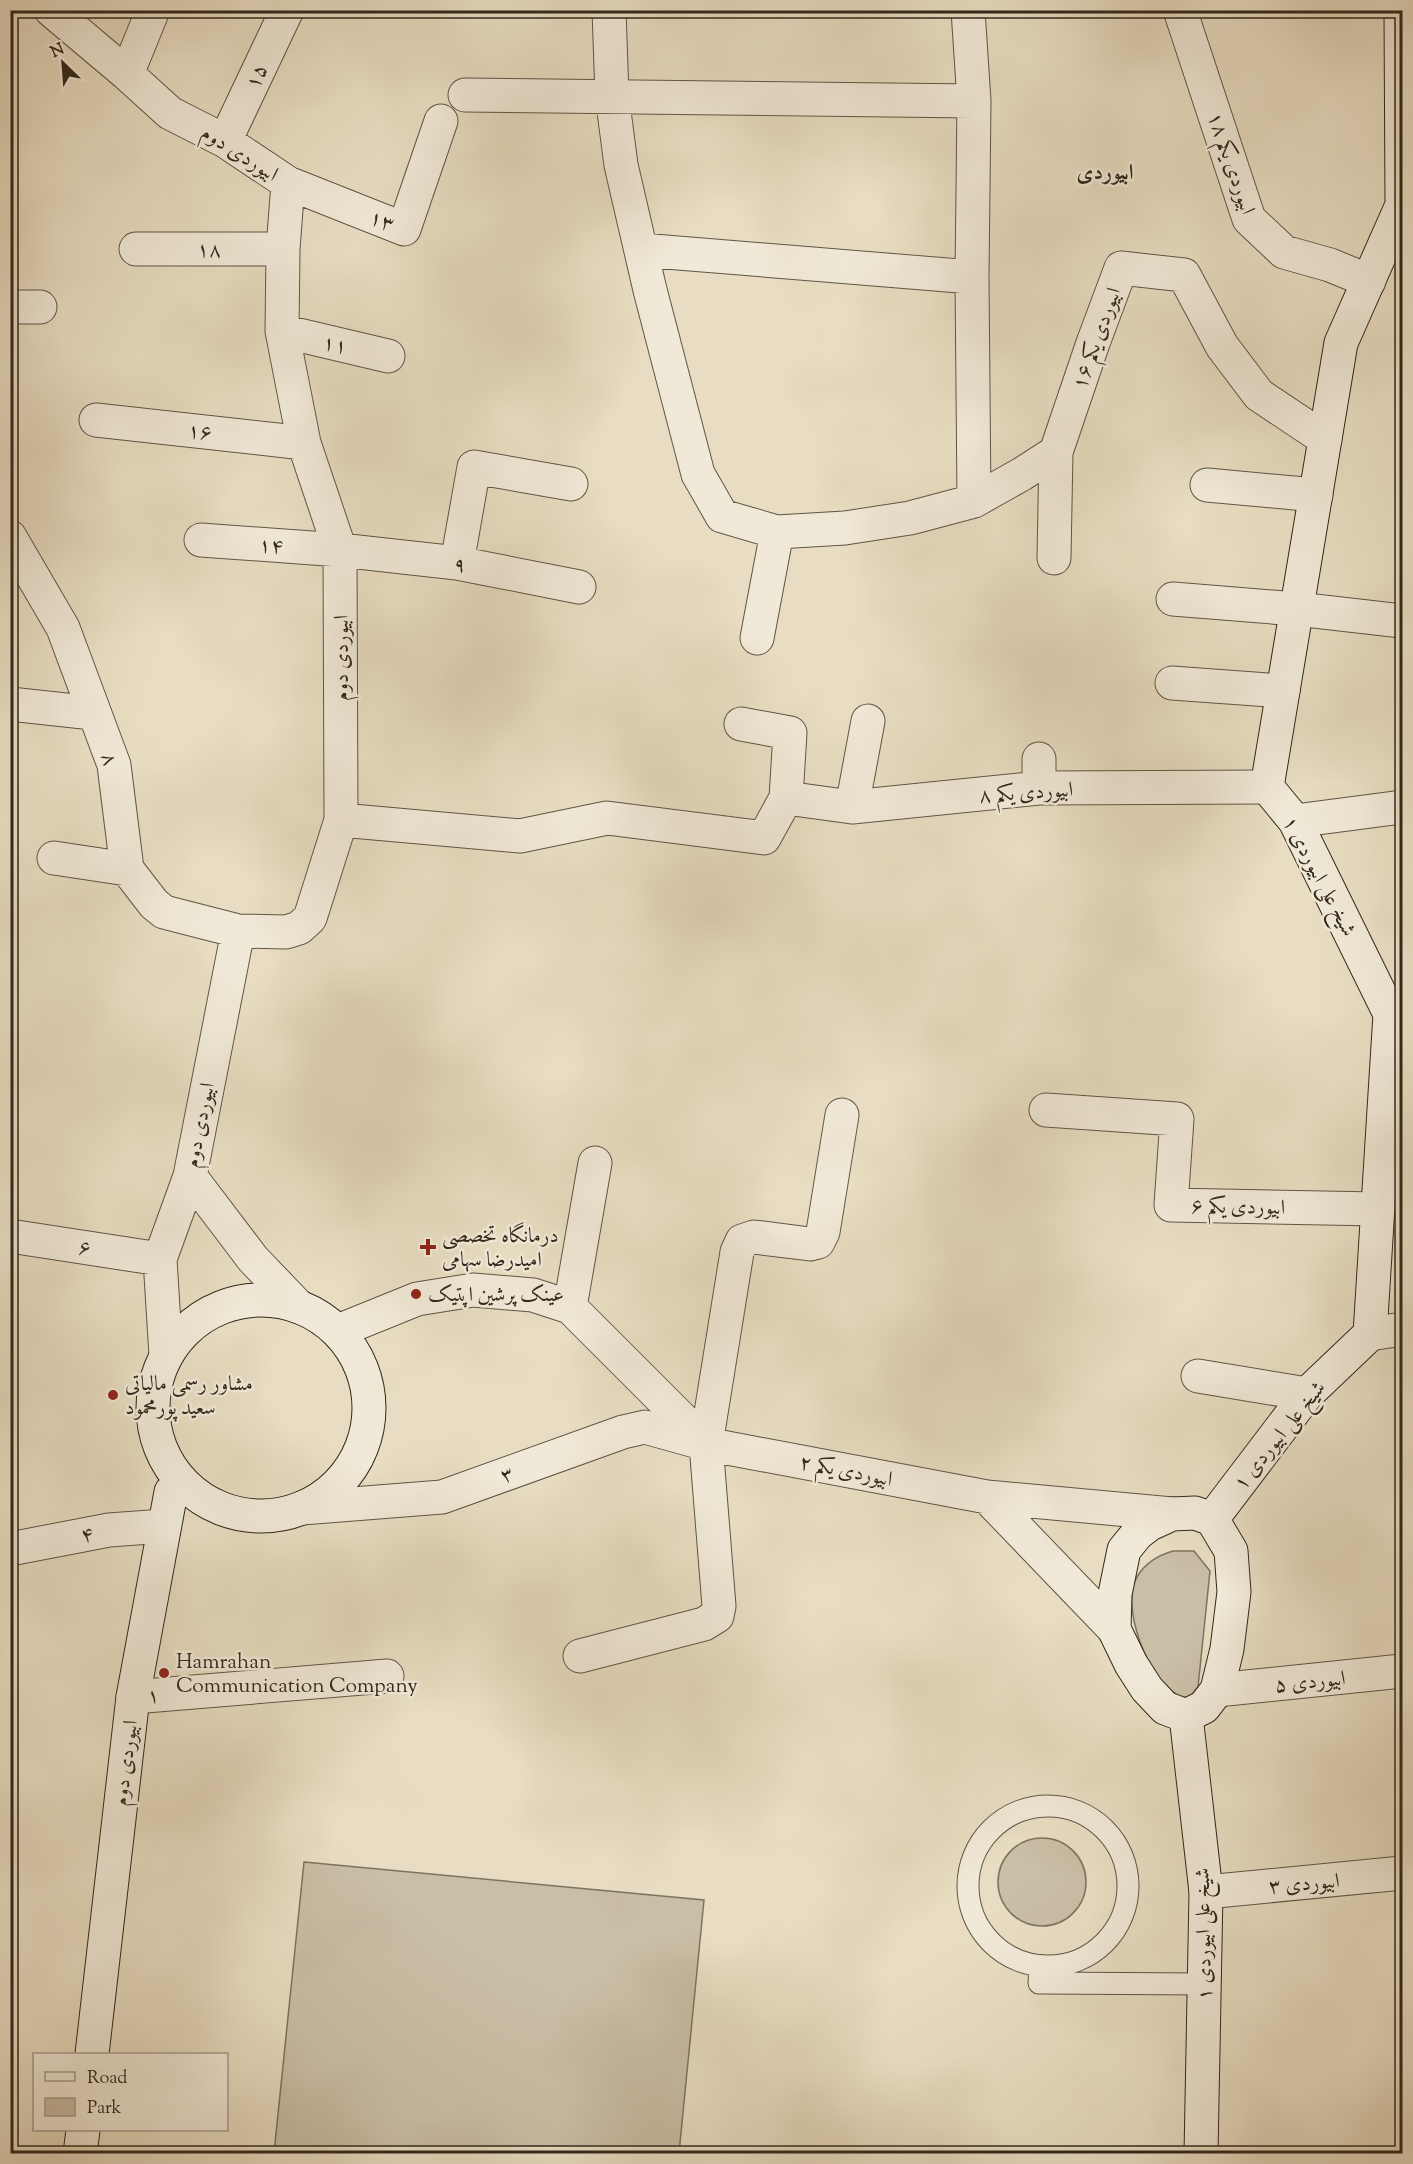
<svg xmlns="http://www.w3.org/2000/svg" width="1413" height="2164" viewBox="0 0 1413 2164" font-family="'Sorts Mill Goudy',Amiri,serif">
<rect width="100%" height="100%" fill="#e8ddc2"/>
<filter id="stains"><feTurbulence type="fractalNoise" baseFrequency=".00333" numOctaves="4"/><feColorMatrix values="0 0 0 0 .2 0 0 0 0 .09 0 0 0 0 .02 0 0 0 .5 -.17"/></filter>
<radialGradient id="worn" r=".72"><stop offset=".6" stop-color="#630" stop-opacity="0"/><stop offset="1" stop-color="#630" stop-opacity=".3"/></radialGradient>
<path fill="#c9bea6" stroke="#7d7361" stroke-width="1.5" d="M 1173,1551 L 1194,1551 L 1210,1571 L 1198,1687 L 1189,1698 C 1185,1697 1179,1696 1176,1694 C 1148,1679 1120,1606 1137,1577 C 1145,1563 1159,1555 1173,1551 Z
M998 1882a44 44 0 1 1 88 0a44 44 0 1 1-88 0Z
M 304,1862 L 704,1900 L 679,2153 L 274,2153 Z"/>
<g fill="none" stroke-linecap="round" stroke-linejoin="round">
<g stroke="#5f5546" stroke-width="23">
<path id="lane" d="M968 1886a80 80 0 1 1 160 0a80 80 0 1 1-160 0Z
M 1040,1966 L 1039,1983 L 1204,1984"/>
</g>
<g stroke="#5f5546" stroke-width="35">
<path id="street" d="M 51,10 L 127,74 L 170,113 L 225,141 L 288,183 L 283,249 L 282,331 L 304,443 L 340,550 L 341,820 L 310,918 L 299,928 L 286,932 L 238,931 L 190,1176 L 160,1259 L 166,1356
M 609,10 L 612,96 L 621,165 L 650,290 L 698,474 L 722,516 L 777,532 L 845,528 L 910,518 L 974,501 L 1022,474 L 1056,452 L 1093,343 L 1121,268 L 1184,275 L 1222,346 L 1259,395 L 1325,439
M 968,10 L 974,101 L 972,277 L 974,501
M 1180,10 L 1249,219 L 1284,252 L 1330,265 L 1369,281
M 127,74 L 153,10
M 465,95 L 974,101
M 225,141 L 287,10
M 288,183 L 404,229 L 441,121
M 136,249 L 283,249
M 641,250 L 972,277
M 10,307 L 40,307
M 282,331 L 388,356
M 96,420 L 304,443
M 1207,485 L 1316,495
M 10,537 L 63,628 L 114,765 L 127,869 L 154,904 L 164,912 L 238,931
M 201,540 L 340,550 L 457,563 L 579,587
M 1054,558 L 1056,452
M 457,563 L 474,467 L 571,484
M 1173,599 L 1297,609 L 1402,621
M 757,638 L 777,532
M 1172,683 L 1283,691
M 10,704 L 93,713
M 1039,759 L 1039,788
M 786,798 L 852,807 L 1039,788 L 1267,787
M 852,807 L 868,721
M 341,820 L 520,836 L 607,818 L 764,838 L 786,798 L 790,733 L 741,724
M 1295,821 L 1402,807
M 54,858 L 127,869
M 1046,1110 L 1177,1119 L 1171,1205 L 1378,1209
M 190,1176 L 253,1259 L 299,1307
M 10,1236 L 160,1259
M 570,1307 L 595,1163
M 338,1331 L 417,1299 L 473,1290 L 533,1295 L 570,1307 L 705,1442
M 1370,1334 L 1402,1329
M 1198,1376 L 1307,1394
M 987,1497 L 1114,1629
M 302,1508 L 442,1497 L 623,1432 L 645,1427 L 706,1444 L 987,1497 L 1172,1514
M 10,1549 L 109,1530 L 164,1526
M 580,1656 L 704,1624 L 717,1616 L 719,1606 L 706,1444 L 737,1252 L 742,1241 L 754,1237 L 810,1244 L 818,1242 L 823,1232 L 842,1115
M 1217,1690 L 1402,1671
M 133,1697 L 387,1676
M 1206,1892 L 1402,1873"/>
</g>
<g stroke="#31281c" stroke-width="35">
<path id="secondary" d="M153 1408a108 108 0 1 1 216 0a108 108 0 1 1-216 0Z
M 1195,1513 L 1212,1519 L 1231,1551 L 1234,1592 L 1227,1649 L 1217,1690 L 1204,1707 L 1186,1716 L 1165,1708 L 1147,1689 L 1131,1664 L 1114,1629 L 1115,1594 L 1124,1550 L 1137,1534 L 1150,1524 L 1172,1514 Z
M 1212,1519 L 1307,1394 L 1370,1334 L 1390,1014 L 1295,821 L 1267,787 L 1341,343 L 1402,205 L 1401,10
M 1186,1716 L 1206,1892 L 1201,2154
M 92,2054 L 133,1697 L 171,1492
M 80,2154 L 83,2130"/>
</g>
<use href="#lane" stroke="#f0e9d7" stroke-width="21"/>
<use href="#street" stroke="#f0e9d7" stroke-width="33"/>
<use href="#secondary" stroke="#f0e9d7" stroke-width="33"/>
</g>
<g fill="#8f2418" stroke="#f0e9d7" stroke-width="2">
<path d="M425 1238h6v6h6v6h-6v6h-6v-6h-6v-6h6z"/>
<circle cx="416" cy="1294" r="6"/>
<circle cx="113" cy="1395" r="6"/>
<circle cx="164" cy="1673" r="6"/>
</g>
<g text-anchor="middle" stroke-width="5" stroke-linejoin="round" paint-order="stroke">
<g font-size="21" fill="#31281c" stroke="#f0e9d7">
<text transform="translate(256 76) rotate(-65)" y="7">۱۵</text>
<text transform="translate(240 153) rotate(32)" y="7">ابیوردی دوم</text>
<text transform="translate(1232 163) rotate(71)" y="7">۱۸ ابیوردی یکم</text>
<text transform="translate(382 220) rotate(22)" y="7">۱۳</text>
<text x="209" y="256">۱۸</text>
<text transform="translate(1096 338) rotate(-70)" y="7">۱۶ ابیوردی یکم</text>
<text transform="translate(335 344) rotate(13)" y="7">۱۱</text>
<text transform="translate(200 431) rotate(6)" y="7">۱۶</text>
<text transform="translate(271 545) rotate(4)" y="7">۱۴</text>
<text transform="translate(460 564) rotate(9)" y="7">۹</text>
<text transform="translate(341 658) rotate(-90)" y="7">ابیوردی دوم</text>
<text transform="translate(110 759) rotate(72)" y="7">۸</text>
<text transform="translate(1026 792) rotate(-4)" y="7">۸ ابیوردی یکم</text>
<text transform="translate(1320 876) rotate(62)" y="7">شیخ علی ابیوردی ۱</text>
<text transform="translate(199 1125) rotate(-79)" y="7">ابیوردی دوم</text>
<text transform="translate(1238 1206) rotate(1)" y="7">۶ ابیوردی یکم</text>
<text transform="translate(85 1247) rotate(9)" y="7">۶</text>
<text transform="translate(1279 1435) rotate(-51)" y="7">شیخ علی ابیوردی ۱</text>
<text transform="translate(846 1470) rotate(11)" y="7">۲ ابیوردی یکم</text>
<text transform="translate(507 1474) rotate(-20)" y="7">۳</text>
<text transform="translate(87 1534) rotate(-11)" y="7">۴</text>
<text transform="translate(1310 1681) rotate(-6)" y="7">۵ ابیوردی</text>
<text transform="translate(153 1695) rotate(-5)" y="7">۱</text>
<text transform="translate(125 1763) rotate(-83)" y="7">ابیوردی دوم</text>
<text transform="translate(1304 1883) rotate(-5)" y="7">۳ ابیوردی</text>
<text transform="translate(1203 1934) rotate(-91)" y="7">شیخ علی ابیوردی ۱</text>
</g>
<g font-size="21" fill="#31281c" stroke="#f0e9d7" text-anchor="start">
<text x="442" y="1242">درمانگاه تخصصی<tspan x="442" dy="24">امیدرضا سهامی</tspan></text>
<text x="428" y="1301">عینک پرشین اپتیک</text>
<text x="125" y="1390">مشاور رسمی مالیاتی<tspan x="125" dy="24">سعید پورمحمود</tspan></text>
<text x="176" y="1668">Hamrahan<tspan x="176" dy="24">Communication Company</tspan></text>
</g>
<g font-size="22" font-weight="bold" fill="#31281c" stroke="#f0e9d7">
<text x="1105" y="179">ابیوردی</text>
</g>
</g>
<rect width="1413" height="2164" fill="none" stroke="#e8ddc2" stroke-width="36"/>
<rect x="12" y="12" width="1389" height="2140" fill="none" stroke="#31281c" stroke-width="3"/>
<rect x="18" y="18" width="1377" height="2128" fill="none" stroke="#31281c" stroke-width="1.5"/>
<rect x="33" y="2053" width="195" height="78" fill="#f0e9d7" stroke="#a49c8c" stroke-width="1.5"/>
<rect x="45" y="2072" width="30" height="9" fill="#f0e9d7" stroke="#a49c8c" stroke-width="1.5"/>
<text x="87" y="2083" font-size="18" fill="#31281c">Road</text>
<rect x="45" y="2098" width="30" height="18" fill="#c9bea6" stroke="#a49c8c" stroke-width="1.5"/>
<text x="87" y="2113" font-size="18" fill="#31281c">Park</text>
<g transform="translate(63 63) rotate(335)" stroke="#f0e9d7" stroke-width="4.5" paint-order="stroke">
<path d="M0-4.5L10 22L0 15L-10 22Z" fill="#31281c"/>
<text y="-9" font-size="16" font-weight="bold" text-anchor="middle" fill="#31281c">N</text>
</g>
<rect width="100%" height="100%" filter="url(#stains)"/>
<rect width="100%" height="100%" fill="url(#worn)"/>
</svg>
